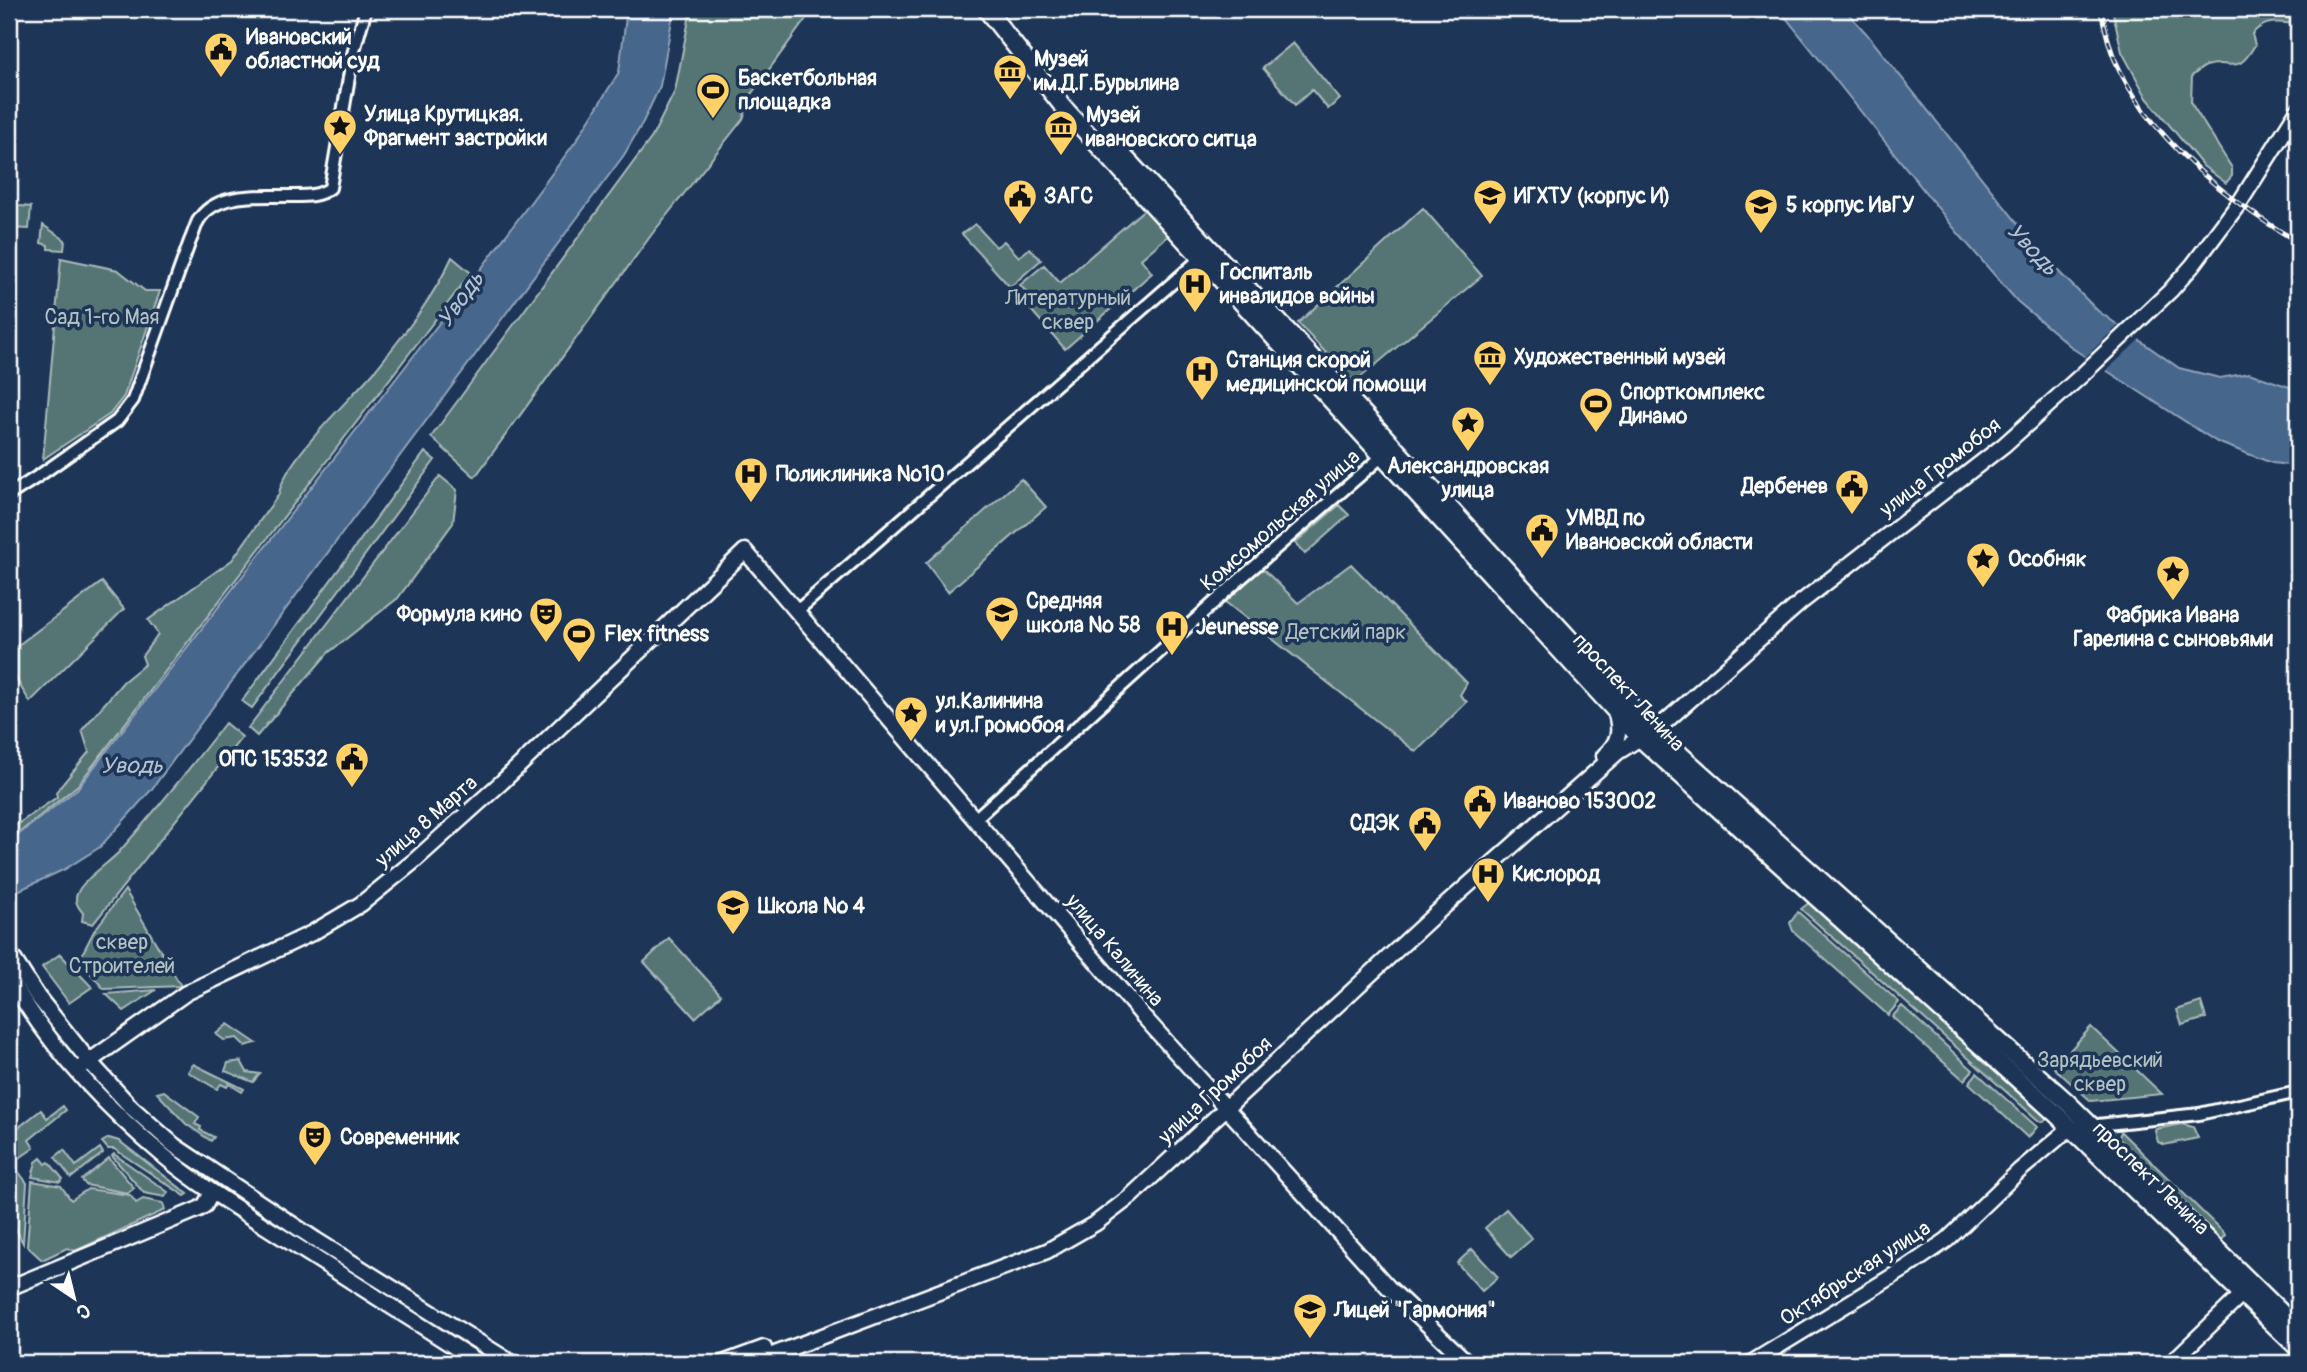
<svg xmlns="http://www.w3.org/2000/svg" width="2307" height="1372" viewBox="0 0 2307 1372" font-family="Pangolin,sans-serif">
<rect width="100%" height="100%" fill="#1d3557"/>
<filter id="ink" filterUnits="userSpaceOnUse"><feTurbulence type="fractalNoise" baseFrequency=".0143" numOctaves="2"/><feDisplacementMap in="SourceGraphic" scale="14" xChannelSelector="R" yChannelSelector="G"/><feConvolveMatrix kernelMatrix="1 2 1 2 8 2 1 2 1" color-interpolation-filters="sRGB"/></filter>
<g filter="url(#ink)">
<path fill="#557575" stroke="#aababa" stroke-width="2" d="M 691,9 L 813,9 L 752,93 L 743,119 L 652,234 L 475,477 L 431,437 L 652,137 L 675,91 Z
M 2112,9 L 2298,9 L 2298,24 C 2279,23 2266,18 2252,34 L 2255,45 C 2236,78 2232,58 2206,66 C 2201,68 2196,73 2192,76 L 2191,103 L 2232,168 L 2232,176 L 2226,183 L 2203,166 L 2147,98 L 2122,52 Z
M 1293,43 L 1340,99 L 1328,109 L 1312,90 L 1295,105 L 1263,68 Z
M 9,205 L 31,207 L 29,229 L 9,228 Z
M 1147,207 L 1170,234 L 1141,259 L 1152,273 L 1065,349 L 1024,302 L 1030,296 L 1020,285 L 1044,265 L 1060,283 Z
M 1423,208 L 1482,276 L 1354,383 L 1298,323 Z
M 975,224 L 996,247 L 1004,241 L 1019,257 L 1030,248 L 1041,260 L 1010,287 L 962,234 Z
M 43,225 L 65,240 L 64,250 L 48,249 L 48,245 L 41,243 Z
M 452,257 L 471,273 L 78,785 L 9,841 L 9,830 L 57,797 L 56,792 L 89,752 L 82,730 L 123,682 L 145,664 L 142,656 L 158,634 L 148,620 L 232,560 L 279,494 C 284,459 352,398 377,368 C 404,334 434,297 452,257 Z
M 61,258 L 118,270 L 145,291 L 160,291 L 124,396 L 110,414 L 43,459 Z
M 425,452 L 435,460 L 252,708 L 242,701 Z
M 440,476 L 457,490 L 453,523 L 398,598 L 328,653 L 257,736 L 248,728 Z
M 1021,479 L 1046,507 L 948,592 L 926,563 Z
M 1339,505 L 1349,515 L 1305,554 L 1295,543 Z
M 1351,564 L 1467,683 L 1460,695 L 1467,702 L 1416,752 L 1224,601 L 1261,567 L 1298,603 Z
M 102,582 L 124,609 L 30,702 C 21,687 9,671 9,652 Z
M 225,723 L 242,737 L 93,924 L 82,921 L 83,913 C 78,907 74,901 77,894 C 82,880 109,863 119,852 C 156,810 191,767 225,723 Z
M 125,890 L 181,986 L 104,989 L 79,960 L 94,931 Z
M 1810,902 L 2047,1117 L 2047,1118 L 2043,1122 L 2039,1121 L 1801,909 Z
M 1798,912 L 1899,1002 L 1888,1015 L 1793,931 L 1790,923 Z
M 669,938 L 721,995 L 695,1018 L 644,962 Z
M 60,954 L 92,987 L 69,1003 L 42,967 Z
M 156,990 L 124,1011 L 106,994 Z
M 2201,1002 L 2206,1018 L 2182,1025 L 2177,1010 Z
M 1902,1006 L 1973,1070 L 1964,1080 L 1892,1017 Z
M 228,1024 L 256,1043 L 245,1046 L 237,1038 L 224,1040 L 216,1034 Z
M 2091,1027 L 2162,1094 L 2091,1101 L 2054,1068 Z
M 241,1061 L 247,1072 L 260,1074 L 253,1082 L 225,1071 L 228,1063 Z
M 193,1064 L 244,1089 L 242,1092 L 229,1084 L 227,1087 L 221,1084 L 217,1089 L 188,1072 Z
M 1977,1073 L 2037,1127 L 2028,1138 L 1969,1083 Z
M 164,1091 L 199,1117 L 195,1124 L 201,1127 L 200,1130 L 214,1137 L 211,1141 L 186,1124 L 157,1093 Z
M 63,1106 L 66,1110 L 29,1140 L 34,1148 L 18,1159 L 14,1154 L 9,1157 L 9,1135 L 41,1110 L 47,1118 Z
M 2182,1124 L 2193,1127 L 2198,1138 L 2164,1145 L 2158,1142 L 2155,1131 L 2156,1129 Z
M 2121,1132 L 2224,1233 L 2225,1235 L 2220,1241 L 2117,1141 Z
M 109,1138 L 119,1141 L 188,1194 L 185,1196 L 114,1149 L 108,1149 L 102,1142 Z
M 100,1148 L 103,1153 L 71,1178 L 55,1157 L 64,1150 L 76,1166 Z
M 114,1154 L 168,1192 L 165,1197 L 144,1193 L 112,1156 Z
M 41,1158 L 46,1164 L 49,1162 L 63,1179 L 60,1182 L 32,1177 L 36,1162 Z
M 109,1158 L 134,1188 L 128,1193 L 86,1185 L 82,1180 Z
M 9,1159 L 27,1183 L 23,1243 L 9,1216 Z
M 32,1181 L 61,1186 L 71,1200 L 88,1189 L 130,1195 L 136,1203 L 143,1199 L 163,1203 L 165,1210 L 75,1251 L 67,1248 L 42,1260 L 27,1246 Z
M 1506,1209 L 1532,1239 L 1511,1257 L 1485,1228 Z
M 1472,1249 L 1498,1277 L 1482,1291 L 1457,1263 Z"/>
<path fill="#46668b" stroke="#90a3b9" stroke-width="2" d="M 627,9 L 674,9 L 660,86 L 643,122 L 624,155 L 151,790 L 100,847 L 65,869 L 9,895 L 9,842 L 77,789 L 478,273 L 576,141 L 619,72 Z
M 1779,9 L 1844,9 L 1866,33 L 2020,226 L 2060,273 L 2098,311 L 2179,368 L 2220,378 L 2249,373 L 2298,390 L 2298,466 L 2272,463 L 2217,442 L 2075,350 L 2017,301 L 1958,233 Z"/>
<path fill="#1d3557" d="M 2121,323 L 2141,338 L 2104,373 L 2083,359 Z"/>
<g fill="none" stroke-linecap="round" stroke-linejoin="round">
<g stroke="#fff" stroke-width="16">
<path id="minor" d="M 9,495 L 40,475 L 117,421 L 133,400 L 190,241 C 193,235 195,227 198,221 C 216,190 264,197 294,196 C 307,196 319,196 330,188 L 353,54 L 366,9
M 797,611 L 1202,257
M 975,819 L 1239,580 L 1386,453
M 2070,1128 L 2199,1114 L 2298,1092"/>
</g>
<g stroke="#fff" stroke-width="19">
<path id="major" d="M 1604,756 C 1620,741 1621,731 1615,710
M 9,952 L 38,997 L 89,1061 L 131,1107 L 175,1146 L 316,1240 L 512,1363
M 9,977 C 48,1045 105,1107 165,1157 C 200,1186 240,1210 279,1235 C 346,1278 413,1320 480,1363
M 77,1070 L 186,993 L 312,933 L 361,904 L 413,862 L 502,782 L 745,551 L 1143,1016 L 1388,1287 L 1468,1363
M 9,1288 L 199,1209 L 205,1205 L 212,1192
M 723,1363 L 764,1348
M 751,1363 L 1047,1251 L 1096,1223 L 1130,1197 L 1431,918 L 1618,752 L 1665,722 L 1800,603 L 2004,445 L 2083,374 L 2170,291 L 2193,265 L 2240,202 L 2298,110
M 1751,1363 L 1906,1268 L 1947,1240 L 2019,1171 L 2070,1128
M 2171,1363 L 2249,1288"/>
</g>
<g stroke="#fff" stroke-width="21">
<path id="highway" d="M 986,9 L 1065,109 L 1641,739 L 2055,1113 L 2298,1348
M 1115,147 L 1294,338 L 1653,730 L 2066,1101 L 2298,1329"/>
</g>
<use href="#minor" stroke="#1d3557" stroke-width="10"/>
<use href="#major" stroke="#1d3557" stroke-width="14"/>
<use href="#highway" stroke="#1d3557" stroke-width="16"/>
<g stroke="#fff" stroke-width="5">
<path id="rail" d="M 2100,9 C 2105,25 2108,45 2115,60 C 2148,137 2228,201 2298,242"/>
</g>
<use href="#rail" stroke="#1d3557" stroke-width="2.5" stroke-dasharray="8" stroke-linecap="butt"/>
</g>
</g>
<defs>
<g id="civic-pin" transform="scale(1.75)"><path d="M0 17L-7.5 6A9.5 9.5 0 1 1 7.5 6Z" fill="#ffd166" stroke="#1d3557"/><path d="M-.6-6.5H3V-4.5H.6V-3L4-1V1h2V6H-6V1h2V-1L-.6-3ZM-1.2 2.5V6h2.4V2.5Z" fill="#111"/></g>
<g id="museum-pin" transform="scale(1.75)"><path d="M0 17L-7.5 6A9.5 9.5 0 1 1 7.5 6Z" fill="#ffd166" stroke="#1d3557"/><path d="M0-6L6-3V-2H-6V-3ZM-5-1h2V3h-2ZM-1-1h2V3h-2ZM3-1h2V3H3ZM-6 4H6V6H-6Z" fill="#111"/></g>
<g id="stadium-pin" transform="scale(1.75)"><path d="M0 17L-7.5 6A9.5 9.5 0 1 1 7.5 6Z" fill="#ffd166" stroke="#1d3557"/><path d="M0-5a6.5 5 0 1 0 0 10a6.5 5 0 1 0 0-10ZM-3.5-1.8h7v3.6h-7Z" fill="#111"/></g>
<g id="sight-pin" transform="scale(1.75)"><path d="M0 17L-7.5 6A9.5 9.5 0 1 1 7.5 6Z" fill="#ffd166" stroke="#1d3557"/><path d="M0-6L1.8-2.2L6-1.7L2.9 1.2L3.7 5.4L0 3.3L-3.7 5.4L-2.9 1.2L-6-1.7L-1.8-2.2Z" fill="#111"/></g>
<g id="university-pin" transform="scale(1.75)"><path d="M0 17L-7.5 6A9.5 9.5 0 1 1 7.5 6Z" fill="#ffd166" stroke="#1d3557"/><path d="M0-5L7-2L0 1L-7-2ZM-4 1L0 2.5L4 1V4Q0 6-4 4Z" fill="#111"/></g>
<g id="hospital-pin" transform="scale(1.75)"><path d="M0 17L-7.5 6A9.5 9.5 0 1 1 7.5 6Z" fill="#ffd166" stroke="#1d3557"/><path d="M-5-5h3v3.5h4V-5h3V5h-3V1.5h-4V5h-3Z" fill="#111"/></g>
<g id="school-pin" transform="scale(1.75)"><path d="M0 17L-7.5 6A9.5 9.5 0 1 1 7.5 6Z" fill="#ffd166" stroke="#1d3557"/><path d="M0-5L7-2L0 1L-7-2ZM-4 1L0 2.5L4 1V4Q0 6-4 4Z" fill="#111"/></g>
<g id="theatre-pin" transform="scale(1.75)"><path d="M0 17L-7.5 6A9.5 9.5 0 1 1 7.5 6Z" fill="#ffd166" stroke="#1d3557"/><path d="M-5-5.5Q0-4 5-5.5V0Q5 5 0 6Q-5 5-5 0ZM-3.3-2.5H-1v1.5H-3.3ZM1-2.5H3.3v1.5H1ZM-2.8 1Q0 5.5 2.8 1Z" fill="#111"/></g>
</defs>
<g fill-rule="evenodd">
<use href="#civic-pin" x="221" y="49"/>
<use href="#museum-pin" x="1010" y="71"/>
<use href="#stadium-pin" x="713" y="90"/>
<use href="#sight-pin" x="340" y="126"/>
<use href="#museum-pin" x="1061" y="127"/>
<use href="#civic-pin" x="1020" y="196"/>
<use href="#university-pin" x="1490" y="196"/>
<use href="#university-pin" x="1761" y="205"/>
<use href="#hospital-pin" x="1195" y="284"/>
<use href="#museum-pin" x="1490" y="357"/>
<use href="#hospital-pin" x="1202" y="372"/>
<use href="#stadium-pin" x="1596" y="404"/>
<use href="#sight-pin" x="1468" y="423"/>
<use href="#hospital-pin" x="751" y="474"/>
<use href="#civic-pin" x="1852" y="486"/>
<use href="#civic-pin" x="1542" y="530"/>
<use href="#sight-pin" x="1983" y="559"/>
<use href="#sight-pin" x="2173" y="572"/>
<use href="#school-pin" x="1002" y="613"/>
<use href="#theatre-pin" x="546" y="614"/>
<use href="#hospital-pin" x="1172" y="627"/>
<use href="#stadium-pin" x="579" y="634"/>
<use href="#sight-pin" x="911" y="713"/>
<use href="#civic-pin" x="352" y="759"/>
<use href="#civic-pin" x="1480" y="801"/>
<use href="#civic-pin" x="1425" y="823"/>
<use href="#hospital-pin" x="1488" y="874"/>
<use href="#school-pin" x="733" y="906"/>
<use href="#theatre-pin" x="315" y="1137"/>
<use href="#school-pin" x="1310" y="1310"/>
</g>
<g text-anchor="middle" stroke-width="7" stroke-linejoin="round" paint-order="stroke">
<g font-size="21" font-weight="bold" fill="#fff" stroke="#1d3557" text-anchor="start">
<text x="246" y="44">Ивановский<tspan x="246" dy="24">областной суд</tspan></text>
<text x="1034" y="66">Музей<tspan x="1034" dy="24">им.Д.Г.Бурылина</tspan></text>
<text x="738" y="85">Баскетбольная<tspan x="738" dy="24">площадка</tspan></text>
<text x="364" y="121">Улица Крутицкая.<tspan x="364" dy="24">Фрагмент застройки</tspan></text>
<text x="1086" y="122">Музей<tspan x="1086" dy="24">ивановского ситца</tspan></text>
<text x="1044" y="203">ЗАГС</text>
<text x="1514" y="203">ИГХТУ (корпус И)</text>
<text x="1786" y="212">5 корпус ИвГУ</text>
<text x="1220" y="279">Госпиталь<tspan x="1220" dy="24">инвалидов войны</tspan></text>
<text x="1514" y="364">Художественный музей</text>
<text x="1226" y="367">Станция скорой<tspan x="1226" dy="24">медицинской помощи</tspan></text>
<text x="1620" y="399">Спорткомплекс<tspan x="1620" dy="24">Динамо</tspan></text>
<text x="1468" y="473" text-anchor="middle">Александровская<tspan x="1468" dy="24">улица</tspan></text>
<text x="776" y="481">Поликлиника №10</text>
<text x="1828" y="493" text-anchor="end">Дербенев</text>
<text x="1566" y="525">УМВД по<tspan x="1566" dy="24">Ивановской области</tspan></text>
<text x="2008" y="566">Особняк</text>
<text x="1026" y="608">Средняя<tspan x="1026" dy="24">школа № 58</tspan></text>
<text x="522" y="621" text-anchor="end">Формула кино</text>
<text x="2173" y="622" text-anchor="middle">Фабрика Ивана<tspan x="2173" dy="24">Гарелина с сыновьями</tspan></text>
<text x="1196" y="634">Jeunesse</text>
<text x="604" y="641">Flex fitness</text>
<text x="936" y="708">ул.Калинина<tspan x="936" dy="24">и ул.Громобоя</tspan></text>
<text x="328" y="766" text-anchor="end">ОПС 153532</text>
<text x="1504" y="808">Иваново 153002</text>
<text x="1400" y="830" text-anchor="end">СДЭК</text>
<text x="1512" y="881">Кислород</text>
<text x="758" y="913">Школа № 4</text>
<text x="340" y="1144">Современник</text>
<text x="1334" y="1317">Лицей "Гармония"</text>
</g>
<g font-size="21" fill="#b2c1c1" stroke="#1d3557">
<text x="1068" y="305">Литературный<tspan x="1068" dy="24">сквер</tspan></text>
<text x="102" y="324">Сад 1-го Мая</text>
<text x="1346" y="639">Детский парк</text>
<text x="122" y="949">сквер<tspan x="122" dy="24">Строителей</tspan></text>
<text x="2100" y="1067">Зарядьевский<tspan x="2100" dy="24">сквер</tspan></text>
</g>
<g font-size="21" fill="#fff" stroke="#1d3557">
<text transform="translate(1940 467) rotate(-38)" y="7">улица Громобоя</text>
<text transform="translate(1280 520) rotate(-41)" y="7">Комсомольская улица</text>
<text transform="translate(1629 692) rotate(47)" y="7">проспект Ленина</text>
<text transform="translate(426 821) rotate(-41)" y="7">улица 8 Марта</text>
<text transform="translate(1115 950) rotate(50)" y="7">улица Калинина</text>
<text transform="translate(1215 1090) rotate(-43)" y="7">улица Громобоя</text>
<text transform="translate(2151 1178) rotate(44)" y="7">проспект Ленина</text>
<text transform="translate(1855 1273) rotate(-33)" y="7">Октябрьская улица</text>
</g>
<g font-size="23" font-style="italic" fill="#b5c2d1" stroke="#1d3557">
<text transform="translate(2033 249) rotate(47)" y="8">Уводь</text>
<text transform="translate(460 299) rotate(-54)" y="8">Уводь</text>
<text x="132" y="773">Уводь</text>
</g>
</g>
<rect width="2307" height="1372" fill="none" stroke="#1d3557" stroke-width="35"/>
<rect x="18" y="18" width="2272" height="1337" fill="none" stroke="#fff" stroke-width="2.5" filter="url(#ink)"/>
<g transform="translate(74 1298) rotate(145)" stroke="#1d3557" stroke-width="5" paint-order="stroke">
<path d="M0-5L12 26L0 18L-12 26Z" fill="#ffffff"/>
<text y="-10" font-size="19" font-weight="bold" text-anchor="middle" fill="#ffffff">С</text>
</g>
</svg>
